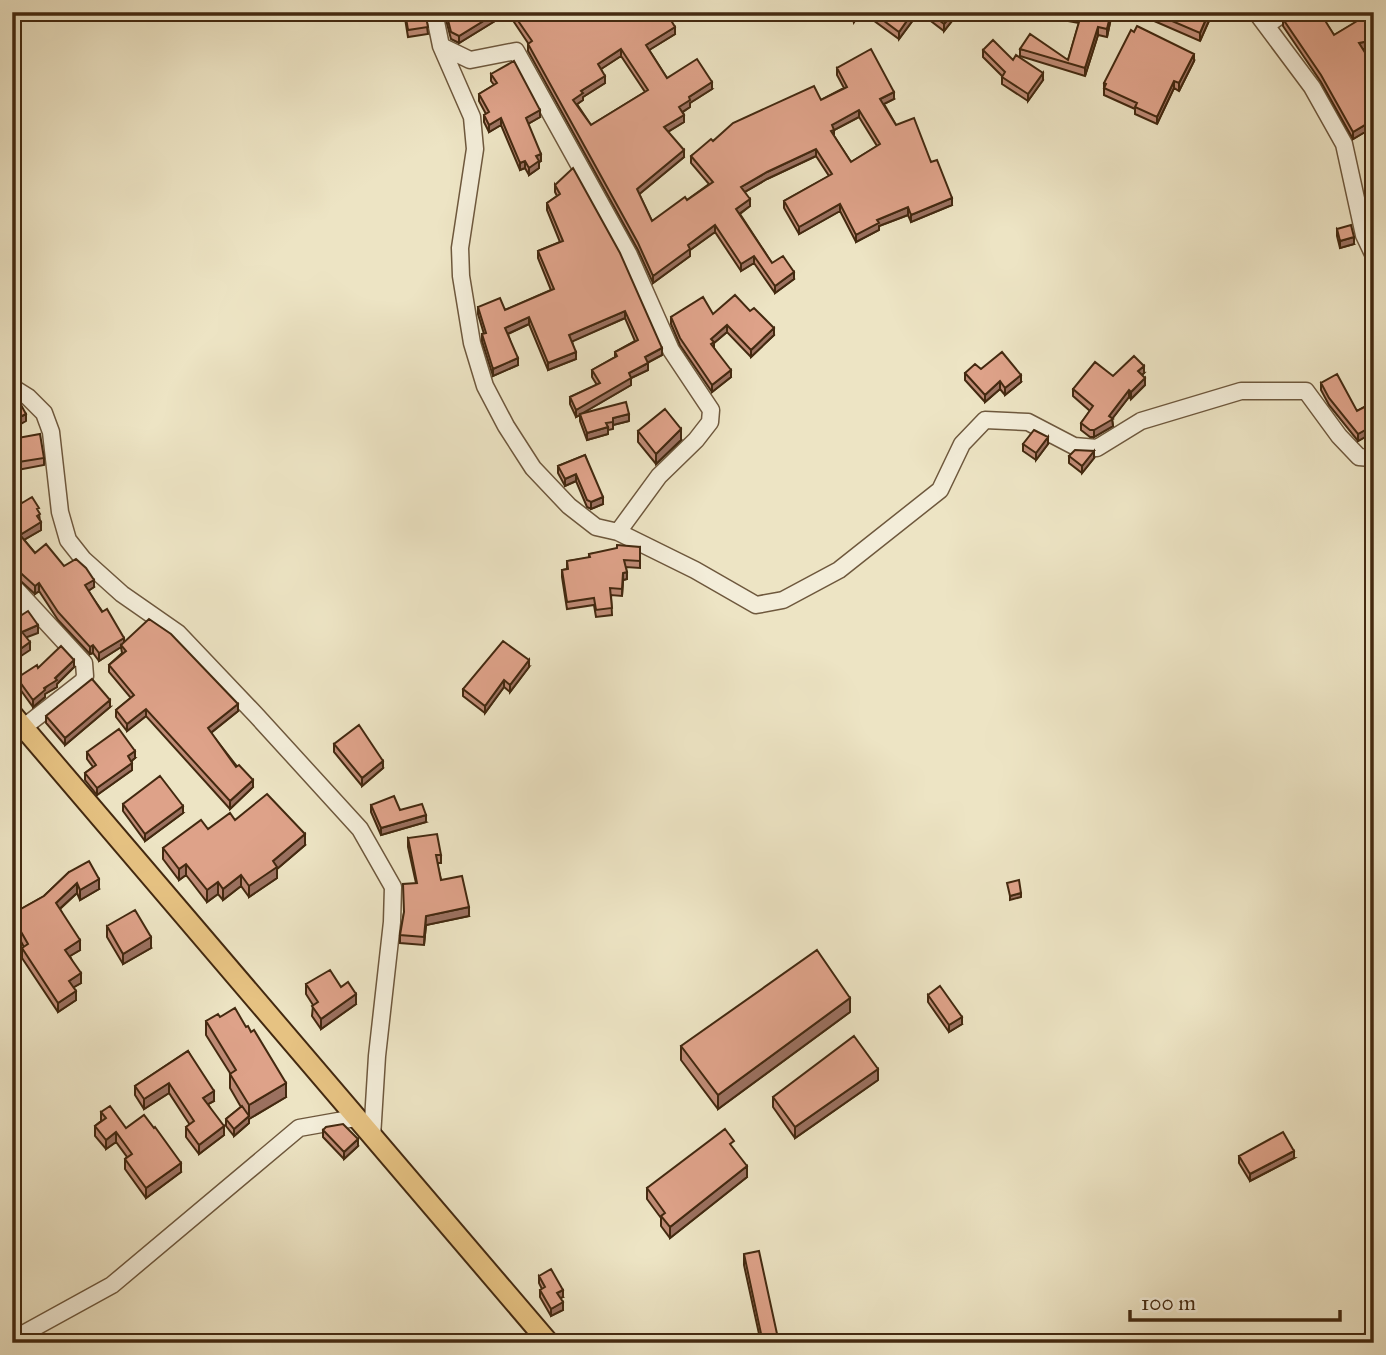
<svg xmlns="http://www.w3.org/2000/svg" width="1386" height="1355" viewBox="0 0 1386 1355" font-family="'IM FELL Great Primer',serif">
<rect width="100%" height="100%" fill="#ede4c4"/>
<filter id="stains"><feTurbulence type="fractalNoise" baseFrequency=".00286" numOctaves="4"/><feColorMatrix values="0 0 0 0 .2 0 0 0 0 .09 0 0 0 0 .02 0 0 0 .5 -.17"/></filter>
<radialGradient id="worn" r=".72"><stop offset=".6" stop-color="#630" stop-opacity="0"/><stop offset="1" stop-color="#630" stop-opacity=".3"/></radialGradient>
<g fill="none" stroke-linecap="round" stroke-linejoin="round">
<g stroke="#6e583d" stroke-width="19">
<path id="minor" d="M 434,12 L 441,46 L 472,117 L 475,149 L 460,248 L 461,276 L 472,343 L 485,386 L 506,426 L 533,468 L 569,506 L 596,527 L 618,532 L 695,570 L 756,605 L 783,600 L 839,570 L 940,490 L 962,444 L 985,420 L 1028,422 L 1074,446 L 1097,448 L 1141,421 L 1241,391 L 1306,391 L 1339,436 L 1359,457 L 1371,458 L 1374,456
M 1256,12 L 1312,87 L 1344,144 L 1364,235 L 1374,256
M 1267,25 L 1285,12
M 441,46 L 470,60 L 516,51 L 629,255 L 671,350 L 711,410 L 710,422 L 696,440 L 659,476 L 618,532
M 12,387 L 28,397 L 44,413 L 51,432 L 60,512 L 68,540 L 83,559 L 122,594 L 178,633 L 256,715 L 360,829 L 393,887 L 392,922 L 377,1056 L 372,1137
M 12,585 L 84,663 L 85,676 L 83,681 L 24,727
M 12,617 L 29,605
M 12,1340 L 112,1285 L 299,1128 L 355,1118"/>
</g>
<g stroke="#432910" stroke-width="23">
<path id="major" d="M 12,714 L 549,1343"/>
</g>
<use href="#minor" stroke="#f3edd9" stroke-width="16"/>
<use href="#major" stroke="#e6c282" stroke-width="19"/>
</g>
<path fill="#bf8b76" stroke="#432910" stroke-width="2" fill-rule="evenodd" d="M 404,12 L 425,12 L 428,34 L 408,37 Z
M 444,12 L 666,12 L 675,34 L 649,50 L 667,78 L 712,89 L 690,103 L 690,107 L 683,112 L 684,122 L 668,132 L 684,157 L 639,194 L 652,221 L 687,200 L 709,184 L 691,163 L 691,156 L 713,141 L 821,100 L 844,88 L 837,75 L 837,68 L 894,99 L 884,104 L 896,125 L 931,162 L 952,205 L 911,222 L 908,215 L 879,226 L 879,230 L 856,242 L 840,211 L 799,234 L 784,208 L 784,201 L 829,176 L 816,156 L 767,179 L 745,192 L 750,206 L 740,214 L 772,263 L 794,279 L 775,293 L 754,263 L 741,271 L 715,232 L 690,250 L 690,256 L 653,283 L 638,250 L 528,51 L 528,43 L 508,13 L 459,43 L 451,39 ZM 621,56 L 645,92 L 591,125 L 577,104 L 583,100 L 583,97 L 605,83 L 601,69 ZM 859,117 L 877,146 L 851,162 L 834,136 L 834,130 Z
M 841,12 L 861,12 L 854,22 Z
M 862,12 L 919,12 L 899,39 Z
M 919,12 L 959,12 L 944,31 Z
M 1051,12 L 1120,12 L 1117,20 L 1111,18 L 1107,37 L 1098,35 L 1085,76 L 1020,56 L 1020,49 L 1068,60 L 1079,23 L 1051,18 Z
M 1145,12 L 1212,12 L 1212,14 L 1200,41 L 1145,17 Z
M 1374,12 L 1374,47 L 1363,49 L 1374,67 L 1374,150 L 1365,132 L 1353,139 L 1321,82 L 1283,26 L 1283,19 L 1324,20 L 1334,35 Z
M 983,50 L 1013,60 L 1043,80 L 1028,101 L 1002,84 L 1002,76 L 983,57 Z
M 1194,61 L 1179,91 L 1174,88 L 1157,124 L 1135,114 L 1135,109 L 1104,95 L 1104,83 Z
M 491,74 L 540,117 L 528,124 L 541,161 L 539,162 L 539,168 L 529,175 L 525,168 L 520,170 L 501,125 L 489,132 L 484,122 L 484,115 L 486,114 L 479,101 L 479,94 L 494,85 L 491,81 Z
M 1374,183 L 1373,226 L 1366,195 L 1366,187 Z
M 555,185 L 662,355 L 647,363 L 648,370 L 631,378 L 631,385 L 583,413 L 629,421 L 613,425 L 613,429 L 608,430 L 608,434 L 587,440 L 580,421 L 580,415 L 576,417 L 570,404 L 570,397 L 597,385 L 592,377 L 592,370 L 615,357 L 615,352 L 635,341 L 625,318 L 572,341 L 576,359 L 548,370 L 529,324 L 508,334 L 518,365 L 493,376 L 482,341 L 482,334 L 484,334 L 478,314 L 478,307 L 505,310 L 551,290 L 538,258 L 538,251 L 560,242 L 547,210 L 547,203 L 557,196 L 555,192 Z
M 1337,229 L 1354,244 L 1340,248 L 1337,236 Z
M 750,311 L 774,335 L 751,357 L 727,332 L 714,343 L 714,348 L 731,377 L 712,392 L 680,345 L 671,324 L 671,317 Z
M 981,369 L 1021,382 L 1005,395 L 1000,389 L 985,402 L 965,380 L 965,373 Z
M 1144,373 L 1142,375 L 1145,385 L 1131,399 L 1129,397 L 1112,419 L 1113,426 L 1094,437 L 1090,437 L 1081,430 L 1081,423 L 1090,411 L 1073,396 L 1073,389 L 1113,376 Z
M 1321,383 L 1357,411 L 1374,402 L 1374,432 L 1358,441 L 1329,405 L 1321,390 Z
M 638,431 L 681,440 L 656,464 L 638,442 Z
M 12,439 L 44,458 L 44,465 L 12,471 Z
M 1023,444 L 1048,444 L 1036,460 L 1023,451 Z
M 585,455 L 603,504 L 591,509 L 587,507 L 576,481 L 565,486 L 558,473 L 558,466 Z
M 1069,456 L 1094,458 L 1082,473 L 1069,463 Z
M 22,503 L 39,513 L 41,530 L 24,540 L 35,553 L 64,566 L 94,587 L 88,591 L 124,642 L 238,711 L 211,733 L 253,787 L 230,809 L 146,716 L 127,731 L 116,717 L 116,710 L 131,698 L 109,672 L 109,665 L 122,653 L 121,647 L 99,661 L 93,653 L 90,654 L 58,620 L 39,591 L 35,594 L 14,575 L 12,576 Z
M 640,547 L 640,568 L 626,567 L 627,579 L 623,580 L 622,596 L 611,595 L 612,615 L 596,617 L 594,605 L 567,609 L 562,577 L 562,570 L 567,569 L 567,561 L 589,558 L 589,554 Z
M 74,667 L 57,684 L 57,687 L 45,694 L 45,697 L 33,707 L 17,685 L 17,678 L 38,668 Z
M 529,667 L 510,692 L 504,687 L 485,713 L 463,696 L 463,689 Z
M 110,707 L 65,745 L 46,723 L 46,716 Z
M 334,744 L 383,768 L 362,786 L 334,752 Z
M 87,752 L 135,758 L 131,761 L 132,770 L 97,795 L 85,780 L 85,773 L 93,767 L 87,759 Z
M 123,804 L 183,813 L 145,841 L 123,811 Z
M 371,805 L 400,810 L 426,822 L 381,835 L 371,812 Z
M 235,820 L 305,845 L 277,869 L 277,878 L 249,897 L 241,886 L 223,900 L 218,894 L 207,902 L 186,875 L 179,880 L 163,859 L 163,848 L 208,829 Z
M 408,838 L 441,855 L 441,863 L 437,863 L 441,880 L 469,916 L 426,925 L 424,945 L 400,943 L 400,935 L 404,913 L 416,883 L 408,847 Z
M 69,872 L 99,889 L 80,900 L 77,893 L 60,909 L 80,950 L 70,956 L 81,983 L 74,987 L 76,1000 L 58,1012 L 22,958 L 22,948 L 24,947 L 12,925 L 12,914 L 44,896 Z
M 107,926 L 151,948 L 123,964 L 107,937 Z
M 306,984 L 341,987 L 356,1004 L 321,1029 L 312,1016 L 313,1005 L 306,994 Z
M 928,995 L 962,1024 L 949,1032 L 928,1002 Z
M 850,1012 L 718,1109 L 681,1060 L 681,1046 Z
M 220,1017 L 286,1097 L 249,1119 L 249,1123 L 234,1136 L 226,1126 L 226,1119 L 241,1107 L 230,1088 L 230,1073 L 206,1035 L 206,1021 Z
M 188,1051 L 214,1101 L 208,1104 L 224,1135 L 199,1154 L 186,1137 L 186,1127 L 190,1125 L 169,1093 L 144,1109 L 135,1095 L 135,1086 Z
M 878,1080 L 795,1138 L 773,1107 L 773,1097 Z
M 101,1112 L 126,1128 L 181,1172 L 146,1198 L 125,1169 L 125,1159 L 127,1157 L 116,1142 L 106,1149 L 95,1136 L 95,1126 L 101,1121 Z
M 323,1130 L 358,1146 L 344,1159 L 323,1137 Z
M 734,1150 L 747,1177 L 670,1238 L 661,1226 L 661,1218 L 647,1199 L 647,1188 Z
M 1239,1156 L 1294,1158 L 1250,1181 L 1239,1163 Z
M 744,1254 L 779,1343 L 761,1343 L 744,1265 Z
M 539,1276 L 563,1297 L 560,1298 L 563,1310 L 551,1316 L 540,1297 L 540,1290 L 542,1289 L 539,1283 Z"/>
<path fill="#9b7160" stroke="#432910" stroke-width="2" d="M 498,12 L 508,12 L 508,13 L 459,43 L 459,36 Z
M 856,12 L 861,12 L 854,22 L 854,15 Z
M 913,12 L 919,12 L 899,39 L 899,32 Z
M 954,12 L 959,12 L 944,31 L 944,24 Z
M 1111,12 L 1111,18 L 1107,37 L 1107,29 Z
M 1209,12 L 1212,12 L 1212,14 L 1200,41 L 1200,33 Z
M 1325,12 L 1348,12 L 1321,21 L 1321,14 Z
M 675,27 L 675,34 L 646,52 L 646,45 Z
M 1098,27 L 1098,35 L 1085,76 L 1085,68 Z
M 1374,40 L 1374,47 L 1359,50 L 1359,43 Z
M 621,49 L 621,56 L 598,71 L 598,64 Z
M 1194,54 L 1194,61 L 1179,91 L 1179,83 Z
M 1043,73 L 1043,80 L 1028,101 L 1028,94 Z
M 605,76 L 605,83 L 583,97 L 583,100 L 573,107 L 573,100 L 581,91 Z
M 1174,81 L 1174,88 L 1157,124 L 1157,117 Z
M 712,82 L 712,89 L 690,103 L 690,107 L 679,114 L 679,107 L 689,97 Z
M 894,92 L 894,99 L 880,106 L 880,99 Z
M 540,110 L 540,117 L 526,125 L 526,118 Z
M 859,110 L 859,117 L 834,130 L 834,137 L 831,138 L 832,125 Z
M 684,115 L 684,122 L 664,134 L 664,127 Z
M 501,118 L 501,125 L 489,132 L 489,125 Z
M 1365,125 L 1365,132 L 1353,139 L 1353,132 Z
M 816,149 L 816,156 L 767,179 L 741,194 L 741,187 L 767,172 Z
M 684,150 L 684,157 L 637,196 L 637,189 Z
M 541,154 L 541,161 L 539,162 L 539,168 L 529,175 L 529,168 L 536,156 Z
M 525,161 L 525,168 L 520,170 L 520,163 Z
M 952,198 L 952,205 L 911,222 L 911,215 Z
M 750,199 L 750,206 L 736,216 L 736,209 Z
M 840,204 L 840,211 L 799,234 L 799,227 Z
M 908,207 L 908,215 L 879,226 L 879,230 L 856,242 L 856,235 L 877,220 Z
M 715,225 L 715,232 L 690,250 L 690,256 L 653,283 L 653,276 L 688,245 Z
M 1354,237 L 1354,244 L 1340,248 L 1340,241 Z
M 754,256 L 754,263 L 741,271 L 741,264 Z
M 794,272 L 794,279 L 775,293 L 775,286 Z
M 625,311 L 625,318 L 569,343 L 569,335 Z
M 529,317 L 529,324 L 505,335 L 505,328 Z
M 727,325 L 727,332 L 714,343 L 714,349 L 711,351 L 711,339 Z
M 774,328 L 774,335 L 751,357 L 751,350 Z
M 662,348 L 662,355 L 645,364 L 645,357 Z
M 576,352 L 576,359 L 548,370 L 548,363 Z
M 518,358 L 518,365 L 493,376 L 493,369 Z
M 648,363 L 648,370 L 631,378 L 631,385 L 576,417 L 576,410 L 629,373 Z
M 1144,366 L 1144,373 L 1138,378 L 1138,371 Z
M 731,370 L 731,377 L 712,392 L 712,385 Z
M 1021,375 L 1021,382 L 1005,395 L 1005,388 Z
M 1145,378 L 1145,385 L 1131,399 L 1131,392 Z
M 1000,381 L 1000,389 L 985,402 L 985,395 Z
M 1129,390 L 1129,397 L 1112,419 L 1113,426 L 1094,437 L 1094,430 L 1109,416 Z
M 26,414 L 26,421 L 12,429 L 12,421 Z
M 629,414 L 629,421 L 613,425 L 613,418 Z
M 1374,425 L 1374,432 L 1358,441 L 1358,434 Z
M 608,427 L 608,434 L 587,440 L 587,433 Z
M 681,429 L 681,440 L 656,464 L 656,454 Z
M 1048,437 L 1048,444 L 1036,460 L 1036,453 Z
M 1094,451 L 1094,458 L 1082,473 L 1082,466 Z
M 576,474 L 576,481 L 565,486 L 565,479 Z
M 603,497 L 603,504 L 591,509 L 591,502 Z
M 41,522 L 41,530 L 20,542 L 20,535 Z
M 14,567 L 14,575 L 12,576 L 12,568 Z
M 627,572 L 627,579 L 623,580 L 622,596 L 623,573 Z
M 94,580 L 94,587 L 85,593 L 85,585 Z
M 39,583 L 39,591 L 35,594 L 35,586 Z
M 38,625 L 38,633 L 22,639 L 22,632 Z
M 124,638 L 124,646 L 121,645 L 121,647 L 99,661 L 99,653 Z
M 30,642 L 30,650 L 12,662 L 12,655 Z
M 93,645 L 93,653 L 90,654 L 90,647 Z
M 74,660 L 74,667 L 57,684 L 57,687 L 45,694 L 45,697 L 33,707 L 33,700 Z
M 529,660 L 529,667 L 510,692 L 510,685 Z
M 504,680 L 504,687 L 485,713 L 485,706 Z
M 110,700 L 110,707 L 65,745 L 65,738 Z
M 238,704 L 238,711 L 208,735 L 208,728 Z
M 146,709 L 146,716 L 127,731 L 127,724 Z
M 135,751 L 135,758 L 128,764 L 128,756 Z
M 383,761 L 383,768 L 362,786 L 362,778 Z
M 132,763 L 132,770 L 97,795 L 97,788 Z
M 253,780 L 253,787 L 230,809 L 230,801 Z
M 183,806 L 183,813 L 145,841 L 145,834 Z
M 426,815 L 426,822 L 381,835 L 381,828 Z
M 305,834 L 305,845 L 277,869 L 277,878 L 249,897 L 249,886 L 273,861 Z
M 186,864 L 186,875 L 179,880 L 179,869 Z
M 241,875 L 241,886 L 223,900 L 223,889 Z
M 99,879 L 99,889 L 80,900 L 80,890 Z
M 218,882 L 218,894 L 207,902 L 207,890 Z
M 77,883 L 77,893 L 56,912 L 56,903 Z
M 1021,893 L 1021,897 L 1010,900 L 1010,896 Z
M 469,907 L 469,916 L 426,925 L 424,945 L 426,916 Z
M 151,937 L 151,948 L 123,964 L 123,954 Z
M 80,940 L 80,950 L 65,959 L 65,950 Z
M 81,973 L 81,983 L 69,990 L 69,981 Z
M 76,991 L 76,1000 L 58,1012 L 58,1003 Z
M 356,994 L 356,1004 L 321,1029 L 321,1019 Z
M 850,998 L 850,1012 L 718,1109 L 718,1095 Z
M 962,1017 L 962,1024 L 949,1032 L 949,1025 Z
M 878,1069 L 878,1080 L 795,1138 L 795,1127 Z
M 169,1083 L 169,1093 L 144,1109 L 144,1099 Z
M 286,1083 L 286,1097 L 249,1119 L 249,1123 L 234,1136 L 234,1129 L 249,1116 L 249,1105 Z
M 214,1091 L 214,1101 L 203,1107 L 203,1098 Z
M 224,1126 L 224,1135 L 199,1154 L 199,1145 Z
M 116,1132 L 116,1142 L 106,1149 L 106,1140 Z
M 358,1139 L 358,1146 L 344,1159 L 344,1152 Z
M 1294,1151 L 1294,1158 L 1250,1181 L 1250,1174 Z
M 181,1163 L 181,1172 L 146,1198 L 146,1188 Z
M 747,1166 L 747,1177 L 670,1238 L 670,1227 Z
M 563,1290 L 563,1297 L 557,1300 L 557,1293 Z
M 563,1302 L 563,1310 L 551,1316 L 551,1309 Z"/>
<path fill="#dea289" stroke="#432910" stroke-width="2" fill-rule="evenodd" d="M 405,12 L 425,12 L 428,27 L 408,30 Z
M 446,12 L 498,12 L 459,36 L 451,32 Z
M 512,12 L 666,12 L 675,27 L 646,45 L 667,78 L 697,59 L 712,82 L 689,97 L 690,100 L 679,107 L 684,115 L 664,127 L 684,150 L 637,189 L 652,221 L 685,197 L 687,200 L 713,182 L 691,156 L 711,139 L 713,141 L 733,123 L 814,86 L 821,100 L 847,87 L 837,68 L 871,49 L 894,92 L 880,99 L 896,125 L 914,118 L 931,162 L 937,160 L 952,198 L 911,215 L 908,207 L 877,220 L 879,223 L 856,235 L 840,204 L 799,227 L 784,201 L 832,174 L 816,149 L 767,172 L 741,187 L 750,199 L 736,209 L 772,263 L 783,256 L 794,272 L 775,286 L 754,256 L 741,264 L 715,225 L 688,245 L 690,249 L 653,276 L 638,243 L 528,44 L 532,41 ZM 621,49 L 648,90 L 591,125 L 573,100 L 583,93 L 581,91 L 605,76 L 598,64 ZM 859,110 L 880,144 L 851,162 L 831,131 L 834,130 L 832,125 Z
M 872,12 L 913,12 L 899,32 Z
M 928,12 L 954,12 L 944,24 Z
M 1064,12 L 1111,12 L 1107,29 L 1098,27 L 1085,68 L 1020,49 L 1030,34 L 1068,60 L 1081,15 Z
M 1151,12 L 1209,12 L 1200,33 Z
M 1295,12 L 1325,12 L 1321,14 L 1334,35 L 1372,12 L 1374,12 L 1374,40 L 1359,43 L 1374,67 L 1374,143 L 1365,125 L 1353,132 L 1321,75 L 1283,19 Z
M 1137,26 L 1194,54 L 1179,83 L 1174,81 L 1157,117 L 1135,107 L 1137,103 L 1104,88 L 1106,84 L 1104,83 L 1131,30 L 1134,32 Z
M 993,40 L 1013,60 L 1016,55 L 1043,73 L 1028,94 L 1002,77 L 1005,72 L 983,50 Z
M 514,61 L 540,110 L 526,118 L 541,154 L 536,156 L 539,161 L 529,168 L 525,161 L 520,163 L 501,118 L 489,125 L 484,115 L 489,112 L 479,94 L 497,83 L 491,74 Z
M 573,168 L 620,253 L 662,348 L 645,357 L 648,363 L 629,373 L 631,378 L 576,410 L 570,397 L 600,383 L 592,370 L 617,356 L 615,352 L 638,340 L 625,311 L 569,335 L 576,352 L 548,363 L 529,317 L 505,328 L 518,358 L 493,369 L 482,334 L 486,333 L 478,307 L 500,298 L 505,310 L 554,289 L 538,251 L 563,241 L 547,203 L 560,194 L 555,185 Z
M 1374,183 L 1374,219 L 1373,219 L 1366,187 Z
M 1351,225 L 1354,237 L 1340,241 L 1337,229 Z
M 735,295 L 750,311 L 754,308 L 774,328 L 751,350 L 727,325 L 711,339 L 714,342 L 711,344 L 731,370 L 712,385 L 680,338 L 671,317 L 703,297 L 713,314 Z
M 1002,352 L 1021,375 L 1005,388 L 1000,381 L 985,395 L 965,373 L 975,364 L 981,369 Z
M 1134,356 L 1144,366 L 1138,371 L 1145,378 L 1131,392 L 1129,390 L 1109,416 L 1113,419 L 1094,430 L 1090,430 L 1081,423 L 1093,406 L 1073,389 L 1095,362 L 1113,376 Z
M 1337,374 L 1357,411 L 1374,402 L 1374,425 L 1358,434 L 1329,398 L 1321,383 Z
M 12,392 L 15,394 L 26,414 L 12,421 Z
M 626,402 L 629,414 L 613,418 L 613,422 L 606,423 L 608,427 L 587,433 L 580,414 Z
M 665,409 L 681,429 L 656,454 L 638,431 Z
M 1034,430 L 1048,437 L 1036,453 L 1023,444 Z
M 40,434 L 44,458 L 12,463 L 12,439 Z
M 1075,450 L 1094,451 L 1082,466 L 1069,456 Z
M 585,455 L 603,497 L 591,502 L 587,500 L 576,474 L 565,479 L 558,466 Z
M 32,497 L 39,508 L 37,509 L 40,514 L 37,516 L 41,522 L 20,535 L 35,553 L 46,544 L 64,566 L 76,559 L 86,568 L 94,580 L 85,585 L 102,612 L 107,609 L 124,638 L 99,653 L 93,645 L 90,647 L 58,612 L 39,583 L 35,586 L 14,567 L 12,568 L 12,505 L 20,500 L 22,503 Z
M 617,545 L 640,547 L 640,561 L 624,560 L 627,572 L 623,573 L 622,589 L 610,588 L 612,608 L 596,610 L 594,598 L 567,602 L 562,570 L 568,569 L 567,561 L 590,557 L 589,554 L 617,548 Z
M 28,611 L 38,625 L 22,632 L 30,642 L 12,655 L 12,618 L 17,618 Z
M 149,619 L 171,634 L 238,704 L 208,728 L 236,767 L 239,765 L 253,780 L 230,801 L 146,709 L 127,724 L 116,710 L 134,695 L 109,665 L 126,651 L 121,645 Z
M 503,641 L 529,660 L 510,685 L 504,680 L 485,706 L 463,689 Z
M 61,646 L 74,660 L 55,678 L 57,680 L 44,688 L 45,690 L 33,700 L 17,678 L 37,665 L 38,668 Z
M 92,679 L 110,700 L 65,738 L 46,716 Z
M 359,725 L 383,761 L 362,778 L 334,744 Z
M 119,729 L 135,751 L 128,756 L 132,763 L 97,788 L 85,773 L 96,765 L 87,752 Z
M 160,776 L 183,806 L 145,834 L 123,804 Z
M 267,794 L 305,834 L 273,861 L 277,867 L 249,886 L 241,875 L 223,889 L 218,882 L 207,890 L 186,864 L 179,869 L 163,848 L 201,820 L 208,829 L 230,813 L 235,820 Z
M 394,796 L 400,810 L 422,804 L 426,815 L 381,828 L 371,805 Z
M 437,834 L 441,855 L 436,855 L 441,880 L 462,876 L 469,907 L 426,916 L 424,937 L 400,935 L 404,912 L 403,884 L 417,883 L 408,838 Z
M 89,861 L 99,879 L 80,890 L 77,883 L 56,903 L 80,940 L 65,950 L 81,973 L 69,981 L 76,991 L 58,1003 L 22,948 L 28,944 L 12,916 L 12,914 L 44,896 L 69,872 Z
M 1019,880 L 1021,893 L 1010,896 L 1007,883 Z
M 135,910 L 151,937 L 123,954 L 107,926 Z
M 817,950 L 850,998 L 718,1095 L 681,1046 Z
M 330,970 L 341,987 L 348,982 L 356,994 L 321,1019 L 312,1006 L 318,1002 L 306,984 Z
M 940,986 L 962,1017 L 949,1025 L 928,995 Z
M 235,1008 L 246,1027 L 248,1026 L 251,1032 L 254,1030 L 286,1083 L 249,1105 L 230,1074 L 236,1070 L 206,1021 L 218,1014 L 220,1017 Z
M 854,1036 L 878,1069 L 795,1127 L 773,1097 Z
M 188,1051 L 214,1091 L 203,1098 L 224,1126 L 199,1145 L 186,1127 L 194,1121 L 169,1083 L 144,1099 L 135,1086 Z
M 110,1106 L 126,1128 L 144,1115 L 154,1128 L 155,1127 L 181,1163 L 146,1188 L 125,1159 L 132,1154 L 116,1132 L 106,1140 L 95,1126 L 106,1118 L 101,1112 Z
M 242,1106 L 249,1116 L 234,1129 L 226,1119 Z
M 343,1124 L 358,1139 L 344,1152 L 323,1130 L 326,1127 Z
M 725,1129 L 734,1141 L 730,1144 L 747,1166 L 670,1227 L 661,1216 L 665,1213 L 647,1188 Z
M 1283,1132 L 1294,1151 L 1250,1174 L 1239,1156 Z
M 759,1251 L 779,1343 L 763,1343 L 744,1254 Z
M 551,1269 L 563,1290 L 557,1293 L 563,1302 L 551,1309 L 540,1290 L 545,1287 L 539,1276 Z
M 1374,1329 L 1374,1343 L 1362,1343 L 1359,1336 Z"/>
<rect width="1386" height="1355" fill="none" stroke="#ede4c4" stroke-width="42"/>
<rect x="14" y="14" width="1358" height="1327" fill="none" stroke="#432910" stroke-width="3.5"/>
<rect x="21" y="21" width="1344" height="1313" fill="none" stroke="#432910" stroke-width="2"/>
<path d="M1130 1310v10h210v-10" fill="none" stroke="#432910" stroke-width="3.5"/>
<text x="1141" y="1310" font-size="21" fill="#432910" stroke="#f3edd9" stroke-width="5" paint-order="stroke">100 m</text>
<rect width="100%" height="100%" filter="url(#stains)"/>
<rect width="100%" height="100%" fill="url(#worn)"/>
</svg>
